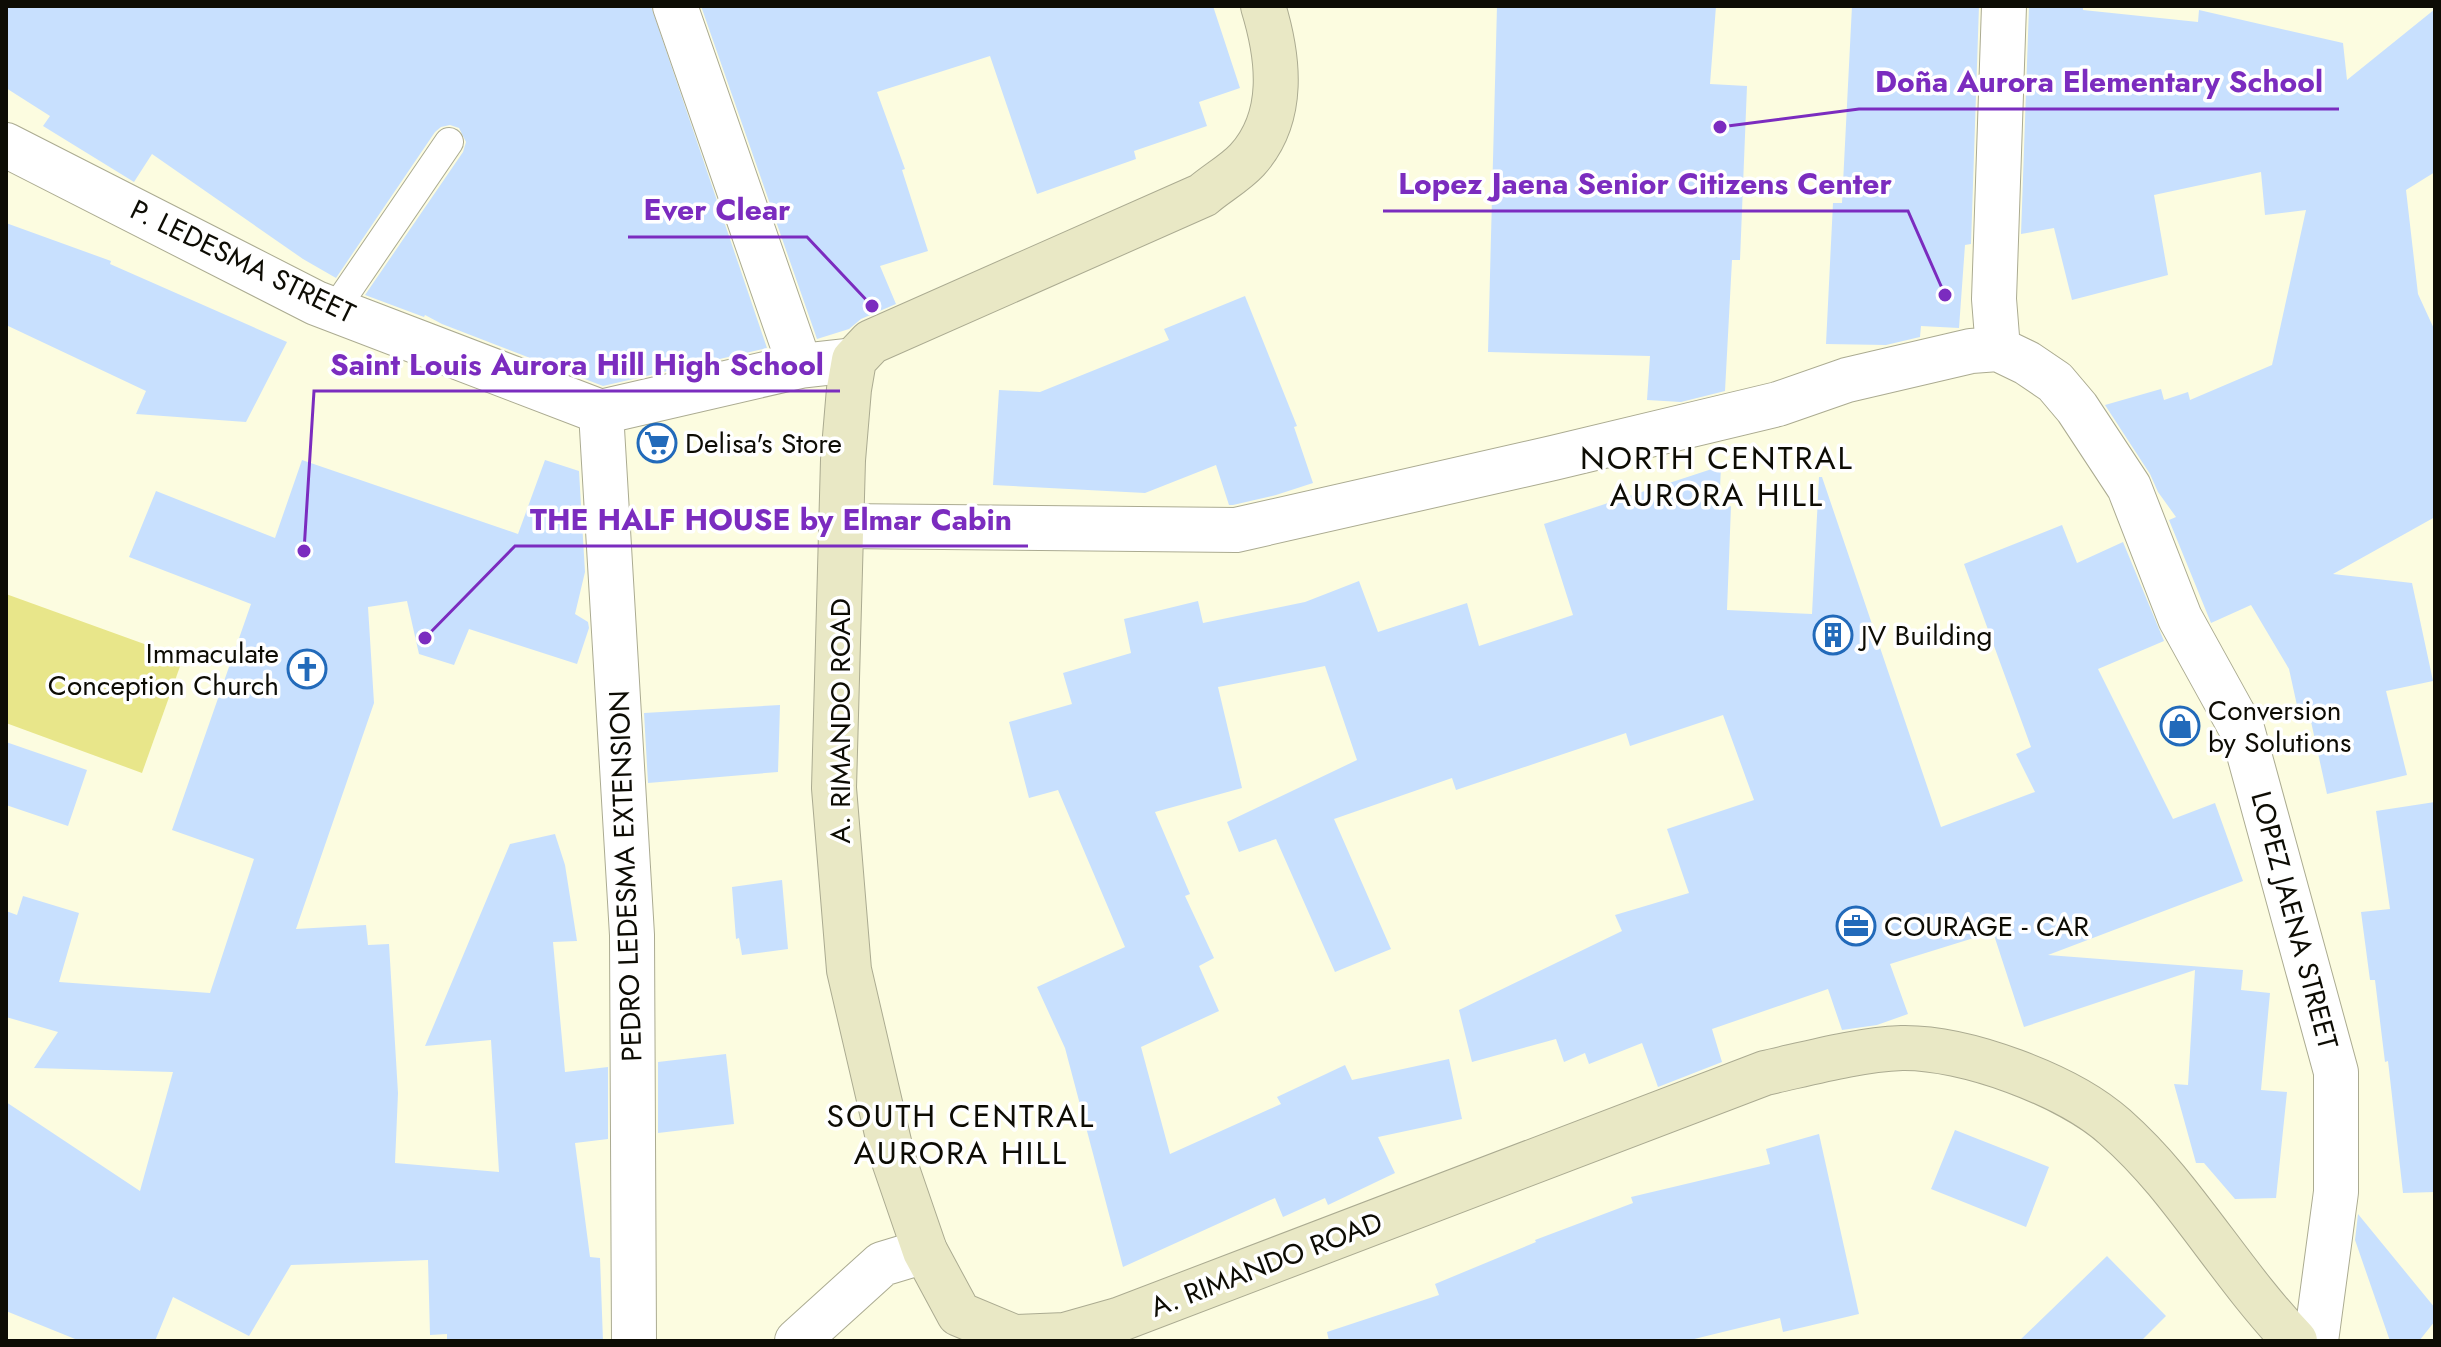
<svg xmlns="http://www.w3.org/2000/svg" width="2441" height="1347" viewBox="0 0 2441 1347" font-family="Jost,sans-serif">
<rect width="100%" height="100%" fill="#fcfce0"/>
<path fill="#e8e68a" d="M 6,594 L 183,658 L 142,773 L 6,723 Z"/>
<path fill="#c8e0fe" d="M 6,6 L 651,6 L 767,348 L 603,386 L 442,324 L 425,315 L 424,317 L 365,295 L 463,152 L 466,142 L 459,128 L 450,125 L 441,127 L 435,132 L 336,278 L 303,259 L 152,154 L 134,182 L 43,126 L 50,116 L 6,88 Z
M 701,6 L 1213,6 L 1240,88 L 1199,102 L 1207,126 L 1134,151 L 1136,159 L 1037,194 L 990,56 L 877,92 L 905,169 L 902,170 L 928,251 L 880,266 L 896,304 L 861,319 L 849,329 L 817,339 Z
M 1497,6 L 1716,6 L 1710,84 L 1747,86 L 1740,260 L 1732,260 L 1725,391 L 1681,402 L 1647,400 L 1650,356 L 1488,352 Z
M 1852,6 L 1979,6 L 1971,244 L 1965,245 L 1959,328 L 1921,326 L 1920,337 L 1886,345 L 1826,344 L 1833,203 L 1842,203 Z
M 2029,6 L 2083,6 L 2083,10 L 2198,22 L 2199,10 L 2343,43 L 2347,80 L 2435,9 L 2435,172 L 2406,190 L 2418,294 L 2435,331 L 2435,517 L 2333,574 L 2412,583 L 2433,681 L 2386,691 L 2407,775 L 2327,794 L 2308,708 L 2298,710 L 2289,669 L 2251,605 L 2211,623 L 2169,520 L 2176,517 L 2158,492 L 2150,474 L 2105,405 L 2161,389 L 2164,400 L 2188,392 L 2190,400 L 2272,365 L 2306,210 L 2265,215 L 2261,172 L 2154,195 L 2168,275 L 2072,300 L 2054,228 L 2021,234 Z
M 6,223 L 111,261 L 110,264 L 287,342 L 246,422 L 136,414 L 146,391 L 6,325 Z
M 1245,296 L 1297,426 L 1294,427 L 1313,483 L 1276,495 L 1233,505 L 1229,505 L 1216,465 L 1145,493 L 993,485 L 999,390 L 1040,392 L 1169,340 L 1164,329 Z
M 302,460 L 518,534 L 545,460 L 579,471 L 585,572 L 575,614 L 588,622 L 589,628 L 577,664 L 469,629 L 454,665 L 419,654 L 407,601 L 368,607 L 374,703 L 296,929 L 366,925 L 368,945 L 389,944 L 398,1093 L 395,1163 L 499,1172 L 491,1040 L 425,1046 L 510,844 L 555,834 L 565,865 L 577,941 L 553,942 L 565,1072 L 608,1067 L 608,1139 L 575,1143 L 590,1257 L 600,1258 L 603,1341 L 447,1341 L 447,1334 L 430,1335 L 428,1260 L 291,1265 L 249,1336 L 173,1297 L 155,1341 L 80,1341 L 6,1311 L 6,1102 L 140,1191 L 173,1072 L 34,1068 L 58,1032 L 6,1017 L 6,911 L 17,915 L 23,896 L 79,913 L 59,982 L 210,993 L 254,859 L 172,830 L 251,604 L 129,557 L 156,491 L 275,538 Z
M 1721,466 L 1719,510 L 1731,506 L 1727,610 L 1812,614 L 1819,477 L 1822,477 L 1941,827 L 2035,792 L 2016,754 L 2031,747 L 1964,564 L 2062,525 L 2077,563 L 2123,542 L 2164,641 L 2098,669 L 2173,819 L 2215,803 L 2243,881 L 2048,955 L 2243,970 L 2241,990 L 2270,993 L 2261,1090 L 2287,1092 L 2276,1198 L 2235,1199 L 2204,1163 L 2196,1163 L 2174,1084 L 2188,1085 L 2195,970 L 2024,1027 L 1993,932 L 1890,964 L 1908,1014 L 1877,1025 L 1842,1030 L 1828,989 L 1712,1029 L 1722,1062 L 1658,1087 L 1642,1043 L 1589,1064 L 1585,1053 L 1564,1062 L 1556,1039 L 1472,1062 L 1459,1010 L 1622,931 L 1615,915 L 1689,893 L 1667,829 L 1754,800 L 1723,715 L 1630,746 L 1626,733 L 1456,790 L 1452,778 L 1334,819 L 1391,949 L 1335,972 L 1276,839 L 1239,852 L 1227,822 L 1357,760 L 1325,666 L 1218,687 L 1242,788 L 1155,812 L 1190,894 L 1185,896 L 1214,958 L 1199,966 L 1219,1011 L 1141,1047 L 1170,1154 L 1281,1104 L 1277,1097 L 1345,1065 L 1352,1080 L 1449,1059 L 1462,1119 L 1378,1137 L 1395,1173 L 1328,1205 L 1325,1198 L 1283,1217 L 1275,1198 L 1123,1267 L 1065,1048 L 1037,987 L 1125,947 L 1058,790 L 1029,798 L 1009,722 L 1072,704 L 1063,673 L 1131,653 L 1124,619 L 1198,601 L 1203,623 L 1305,602 L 1359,581 L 1378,632 L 1467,603 L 1479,646 L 1573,615 L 1544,524 Z
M 780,705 L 778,772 L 648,783 L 644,713 Z
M 6,742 L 87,770 L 68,826 L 6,805 Z
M 2435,802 L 2435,1192 L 2403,1193 L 2388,1061 L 2385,1062 L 2375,980 L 2370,980 L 2361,912 L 2390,909 L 2376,811 Z
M 782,880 L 788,949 L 742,955 L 739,938 L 736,939 L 732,887 Z
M 726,1054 L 734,1124 L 658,1133 L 658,1062 Z
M 1955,1130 L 2049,1167 L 2026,1227 L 1931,1189 Z
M 1819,1134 L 1859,1314 L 1783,1332 L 1780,1318 L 1686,1341 L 1329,1341 L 1327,1332 L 1439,1295 L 1435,1284 L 1536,1242 L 1535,1240 L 1633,1203 L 1631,1197 L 1770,1164 L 1766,1149 Z
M 2358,1214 L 2435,1308 L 2435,1321 L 2419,1341 L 2390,1341 L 2355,1240 Z
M 2107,1256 L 2166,1316 L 2141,1341 L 2019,1341 Z"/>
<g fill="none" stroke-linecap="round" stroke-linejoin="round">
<g stroke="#abab91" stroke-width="30">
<path id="lane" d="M 335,309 L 449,142"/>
</g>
<g stroke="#abab91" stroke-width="46">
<path id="street" d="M 675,6 L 800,366
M 6,145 L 316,303 L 601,412 L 800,366 L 854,360
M 1998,349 L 2027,363 L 2055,382 L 2077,408 L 2129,487 L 2180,618 L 2243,732 L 2336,1072 L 2336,1192 L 2316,1341
M 1998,349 L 1994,299 L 2004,6
M 601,412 L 632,935 L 634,1341
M 842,526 L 1236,530 L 1553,458 L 1778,404 L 1847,380 L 1971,351 L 1998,349
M 797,1341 L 882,1264 L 925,1251"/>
</g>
<g stroke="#abab91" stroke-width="46">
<path id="secondary" d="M 1263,6 C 1279,58 1286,117 1247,160 C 1235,173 1217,183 1203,195 L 871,342 L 854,360 L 849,389 L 843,460 L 834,788 L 849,970 L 892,1155 L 925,1251 L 959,1314 L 1014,1337 L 1065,1335 L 1118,1320 L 1765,1073 C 1810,1063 1856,1050 1902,1048 C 1965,1047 2068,1085 2115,1127 C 2133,1143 2151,1162 2166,1180 C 2210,1233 2247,1291 2295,1341"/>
</g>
<use href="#lane" stroke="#fff" stroke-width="28"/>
<use href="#street" stroke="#fff" stroke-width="44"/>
<use href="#secondary" stroke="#e9e8c5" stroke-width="44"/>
</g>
<defs>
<g id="supermarket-ring" transform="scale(2)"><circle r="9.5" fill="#fff" stroke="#226aba" stroke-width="1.5"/><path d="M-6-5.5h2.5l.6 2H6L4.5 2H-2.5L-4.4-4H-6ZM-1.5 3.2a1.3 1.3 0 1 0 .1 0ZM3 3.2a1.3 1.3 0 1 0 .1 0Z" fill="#226aba"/></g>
<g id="building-ring" transform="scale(2)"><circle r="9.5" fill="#fff" stroke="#226aba" stroke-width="1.5"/><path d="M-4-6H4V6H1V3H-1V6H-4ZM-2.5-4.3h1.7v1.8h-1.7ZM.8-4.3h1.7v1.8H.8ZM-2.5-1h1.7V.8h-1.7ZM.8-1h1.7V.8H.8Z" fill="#226aba"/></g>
<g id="church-ring" transform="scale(2)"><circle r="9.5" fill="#fff" stroke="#226aba" stroke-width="1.5"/><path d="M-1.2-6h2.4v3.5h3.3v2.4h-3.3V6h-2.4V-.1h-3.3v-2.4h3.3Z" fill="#226aba"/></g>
<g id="shop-ring" transform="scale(2)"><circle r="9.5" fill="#fff" stroke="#226aba" stroke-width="1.5"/><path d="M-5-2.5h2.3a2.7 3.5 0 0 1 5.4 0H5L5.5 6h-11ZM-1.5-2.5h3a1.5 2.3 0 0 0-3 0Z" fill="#226aba"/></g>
<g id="office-ring" transform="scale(2)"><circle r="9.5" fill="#fff" stroke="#226aba" stroke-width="1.5"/><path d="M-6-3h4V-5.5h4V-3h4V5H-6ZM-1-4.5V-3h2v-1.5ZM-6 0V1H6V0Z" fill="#226aba"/></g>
</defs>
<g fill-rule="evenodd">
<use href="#supermarket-ring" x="657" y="443"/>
<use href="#building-ring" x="1833" y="635"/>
<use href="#church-ring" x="307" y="669"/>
<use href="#shop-ring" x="2180" y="726"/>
<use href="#office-ring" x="1856" y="926"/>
</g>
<g text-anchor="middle" stroke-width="7" stroke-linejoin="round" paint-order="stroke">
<g font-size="28" fill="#0d0c04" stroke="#fff">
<text transform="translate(243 261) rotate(26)" y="10">P. LEDESMA STREET</text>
<text transform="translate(840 721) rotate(-90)" y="10">A. RIMANDO ROAD</text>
<text transform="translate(625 876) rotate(-92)" y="10">PEDRO LEDESMA EXTENSION</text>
<text transform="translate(2295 920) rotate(75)" y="10">LOPEZ JAENA STREET</text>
<text transform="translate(1266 1264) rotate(-21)" y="10">A. RIMANDO ROAD</text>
</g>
<g font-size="28" fill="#0d0c04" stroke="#fff" text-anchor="start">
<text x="685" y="453">Delisa's Store</text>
<text x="1861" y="645">JV Building</text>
<text x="279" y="663" text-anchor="end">Immaculate<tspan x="279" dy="32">Conception Church</tspan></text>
<text x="2208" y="720">Conversion<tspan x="2208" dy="32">by Solutions</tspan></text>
<text x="1884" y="936">COURAGE - CAR</text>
</g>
<g font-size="32" letter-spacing="2" fill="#0d0c04" stroke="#fff">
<text x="1717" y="469">NORTH CENTRAL<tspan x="1717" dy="37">AURORA HILL</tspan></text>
<text x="961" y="1127">SOUTH CENTRAL<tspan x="961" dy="37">AURORA HILL</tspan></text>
</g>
</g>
<path fill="none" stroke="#7b2cbf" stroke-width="3" d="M1720 127L1859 109H2339M1945 295L1908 211H1383M872 306L807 237H628M304 551L314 391H840M425 638L515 546H1028"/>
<g fill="#7b2cbf" stroke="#fff" stroke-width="3">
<circle cx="1720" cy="127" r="8"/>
<circle cx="1945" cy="295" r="8"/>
<circle cx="872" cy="306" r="8"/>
<circle cx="304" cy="551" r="8"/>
<circle cx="425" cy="638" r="8"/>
</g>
<g font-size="30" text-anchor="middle" font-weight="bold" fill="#7b2cbf" stroke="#fff" stroke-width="7" stroke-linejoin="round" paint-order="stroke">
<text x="2099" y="92">Doña Aurora Elementary School</text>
<text x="1645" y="194">Lopez Jaena Senior Citizens Center</text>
<text x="717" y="220">Ever Clear</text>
<text x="577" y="375">Saint Louis Aurora Hill High School</text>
<text x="771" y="530">THE HALF HOUSE by Elmar Cabin</text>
</g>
<rect width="2441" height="1347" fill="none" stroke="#0d0c04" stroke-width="16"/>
</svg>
